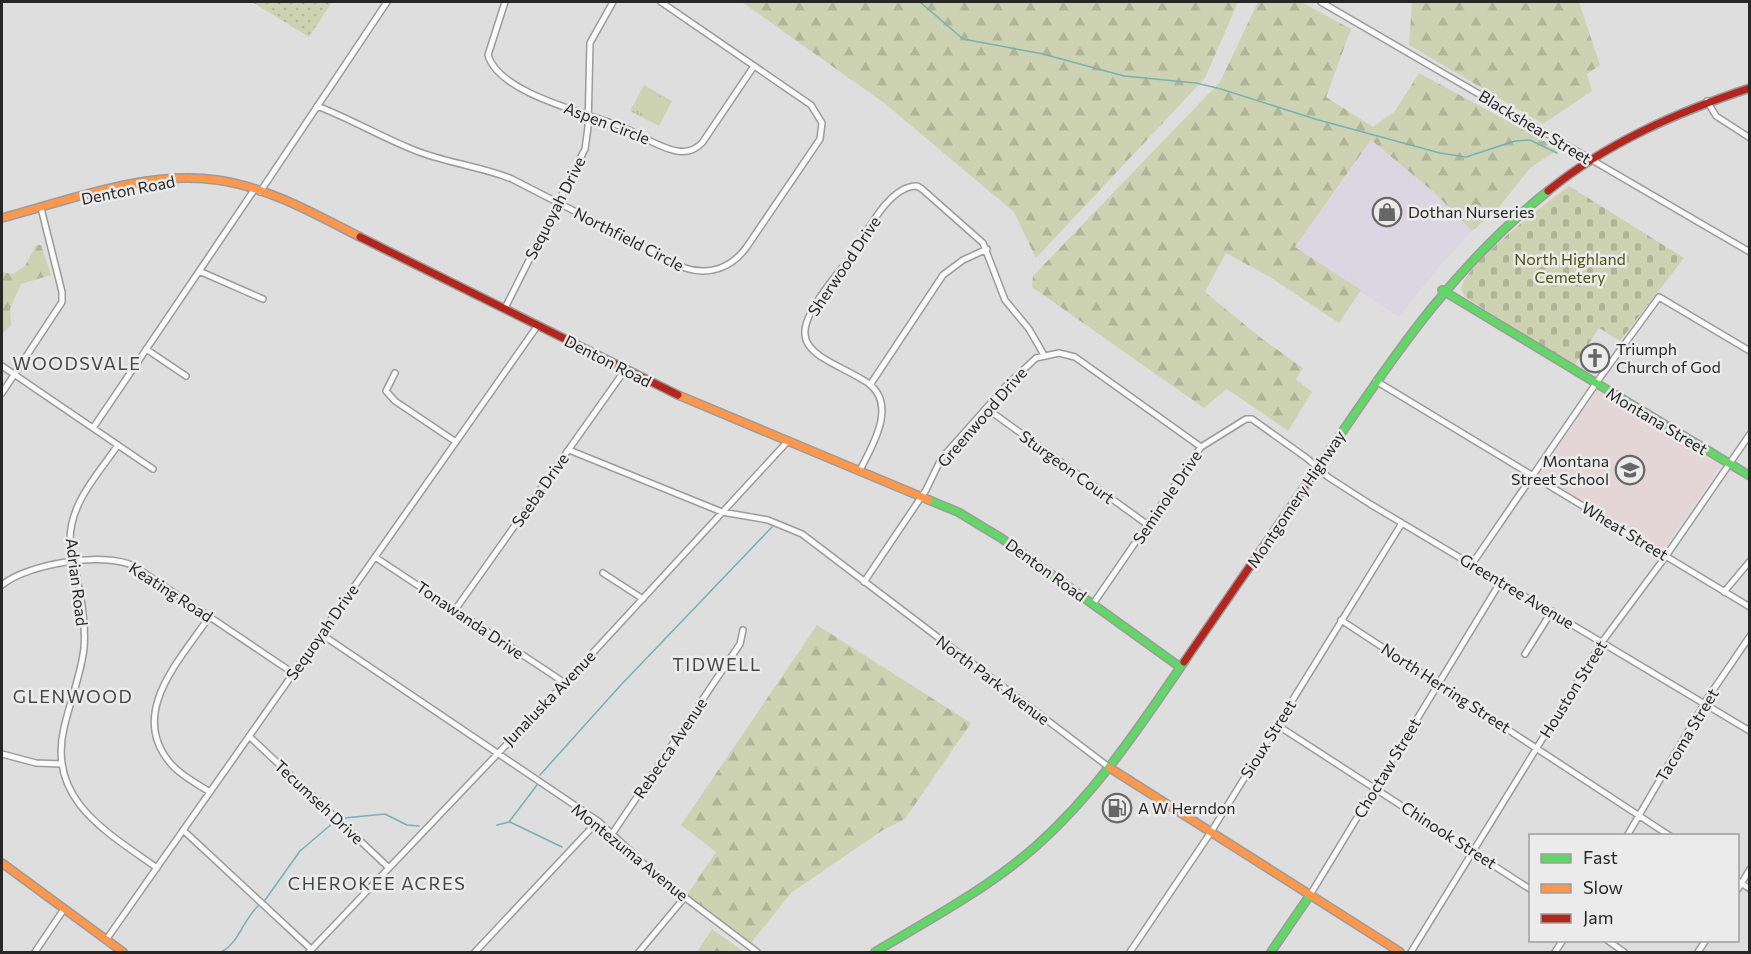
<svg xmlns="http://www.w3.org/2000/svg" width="1751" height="954" viewBox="0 0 1751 954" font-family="Commissioner,sans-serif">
<defs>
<pattern id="grass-dots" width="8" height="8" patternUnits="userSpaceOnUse" patternTransform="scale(1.5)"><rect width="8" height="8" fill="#cdd3b2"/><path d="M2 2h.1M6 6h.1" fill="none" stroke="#b0b599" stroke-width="1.8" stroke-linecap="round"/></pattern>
<pattern id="forest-firs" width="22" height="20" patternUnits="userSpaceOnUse" patternTransform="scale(1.5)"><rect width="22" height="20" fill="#cdd3b2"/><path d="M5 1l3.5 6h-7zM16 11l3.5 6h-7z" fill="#b0b599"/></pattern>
<pattern id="cemetery-stones" width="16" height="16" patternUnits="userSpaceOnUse" patternTransform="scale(1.5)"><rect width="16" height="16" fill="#cdd3b2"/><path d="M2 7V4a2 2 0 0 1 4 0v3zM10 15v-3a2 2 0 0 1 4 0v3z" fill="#b0b599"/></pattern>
<pattern id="park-tufts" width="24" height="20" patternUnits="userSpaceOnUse" patternTransform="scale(1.5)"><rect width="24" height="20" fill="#cdd3b2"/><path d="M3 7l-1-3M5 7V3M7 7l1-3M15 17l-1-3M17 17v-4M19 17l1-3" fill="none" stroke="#b0b599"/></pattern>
</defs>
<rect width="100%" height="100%" fill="#dededf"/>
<path fill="#dad7e3" d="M 1372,140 L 1435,193 L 1472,231 L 1437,269 L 1399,317 L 1295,248 Z"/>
<path fill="#e4d5d6" d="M 1597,390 L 1721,464 L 1663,550 L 1539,475 Z"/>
<path fill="url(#grass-dots)" d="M 252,2 L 332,2 L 309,37 Z"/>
<path fill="url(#forest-firs)" d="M 742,2 L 1238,2 L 1205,78 L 1036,258 L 1014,212 L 884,103 Z
M 1258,2 L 1301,2 L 1351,29 L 1326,97 L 1373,127 L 1395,111 L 1419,73 L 1559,149 L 1530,168 L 1496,211 L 1472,231 L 1435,193 L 1371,140 L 1295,247 L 1361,290 L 1339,323 L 1270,277 L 1226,253 L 1205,292 L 1261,338 L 1303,368 L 1296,379 L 1312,392 L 1288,431 L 1227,389 L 1204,408 L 1032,287 L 1033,276 L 1220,82 Z
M 1412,2 L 1579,2 L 1600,65 L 1587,74 L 1592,91 L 1543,124 L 1409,45 Z
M 36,245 L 41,245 L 51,275 L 21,284 L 10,309 L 11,325 L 2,334 L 2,272 L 13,274 L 25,266 Z
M 817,625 L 971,723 L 905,819 L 883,830 L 791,893 L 751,943 L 687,895 L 716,852 L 681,825 Z
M 712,929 L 744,952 L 697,952 Z"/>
<path fill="url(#cemetery-stones)" d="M 1569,186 L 1684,258 L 1620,341 L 1599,328 L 1574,366 L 1465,297 L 1461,289 C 1465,264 1546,203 1569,186 Z"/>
<path fill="url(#park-tufts)" d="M 644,85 L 672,101 L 659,126 L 630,111 Z"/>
<path fill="#cdd3b2" d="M 647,90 L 665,100 L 661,109 L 642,99 Z
M 641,102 L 659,112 L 654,120 L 636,110 Z"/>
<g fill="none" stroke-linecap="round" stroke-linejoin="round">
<path stroke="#74b2b5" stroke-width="1.5" d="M 920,2 L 963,39 L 1043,54 L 1124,76 L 1196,83 L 1221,89 L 1315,119 L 1440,153 L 1466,157 L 1515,141 L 1530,140 L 1557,153
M 540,775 L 619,687 L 772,527
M 344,818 L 385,814 L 407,825 L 419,826
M 510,822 L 562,847
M 497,825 L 509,822 L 537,785
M 265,900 L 300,851 L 334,822
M 221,952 C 240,942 242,921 258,906"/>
<g stroke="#9b9b9c" stroke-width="8">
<path id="street" d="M 505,2 L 488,55 C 499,94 588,113 622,127 C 639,134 659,148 677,151 C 687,153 695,150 702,143 L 754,66
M 1321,2 L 1750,252
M 1707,101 L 1716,116 L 1750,138
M 317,106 C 351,119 381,137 414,150 C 446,163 480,166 512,179 L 685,268 C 709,276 731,268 746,248 L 820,139 L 822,123 L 811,105 L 661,2
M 260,192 L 387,2
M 199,271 L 263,299
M 505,308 L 585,149 L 588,127 L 590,43 L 613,2
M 146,349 L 186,376
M 2,366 L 153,469
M 395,373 L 386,391 L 395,401 L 456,442
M 1376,381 L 1750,607
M 870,385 L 943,275 L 963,260 L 987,249
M 2,393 L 62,302 L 62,292 L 41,208
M 986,408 L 1148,525
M 93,428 L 254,190
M 118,445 C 98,474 70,503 70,540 C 75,575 87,612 84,648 C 81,675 70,701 64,728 C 47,800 107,832 157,868
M 569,450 L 722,512 L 768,520 L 802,534 L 1110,768
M 860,470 C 872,446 898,405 868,383 C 853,373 835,366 820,356 C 813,351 805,344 805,334 C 803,313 838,273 851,257 C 865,237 887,186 917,186 L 922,189 L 983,243 L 1005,300 L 1029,329 L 1044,355
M 375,557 L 565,683
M 1472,564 L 1599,379 L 1659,297 L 1750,351
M 603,573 L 643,599
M 864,582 L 926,490 L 941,459 L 1006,386 L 1036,358 L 1059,353 L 1075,357 L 1201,447
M 2,585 C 27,564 104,551 134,566 L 293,673
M 1724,592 L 1750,561
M 1093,604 L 1201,447 L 1246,419 L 1252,419 L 1308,459 L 1328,477 L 1370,504 L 1750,731
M 455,610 L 625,370
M 209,617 C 181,659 126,714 172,765 C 182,776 197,784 210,792
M 1341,620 L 1670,836
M 321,634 L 598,821 L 658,877 L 757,952
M 1525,654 L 1552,611
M 1277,725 L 1530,889
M 249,736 L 388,867
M 2,754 L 36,763 L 61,764
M 183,830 L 311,949
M 612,834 L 740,644 L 743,630
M 1627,836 L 1707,699 L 1750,636
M 1738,881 L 1750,889
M 1738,889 L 1750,869
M 1310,895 L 1501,581
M 106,940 L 538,325
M 1607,940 L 1624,952
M 35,952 L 64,909
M 309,952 L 565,683 L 788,441
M 475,952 L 598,821
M 639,952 L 685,897
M 1130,952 L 1211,832 L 1402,523
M 1411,952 L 1602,642 L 1666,556 L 1750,434
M 1555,952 L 1563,940
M 1698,952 L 1706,940"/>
</g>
<g stroke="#9b9b9c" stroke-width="10">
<path id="fast" d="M 1442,290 L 1750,476
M 1319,466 C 1391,361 1448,271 1548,191
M 929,500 L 958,512 L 1001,538 L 1180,667
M 875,952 C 930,919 987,889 1035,847 C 1095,794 1139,728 1184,662
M 1271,952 L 1310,895"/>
</g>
<g stroke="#9b9b9c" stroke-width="10">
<path id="slow" d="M 2,218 C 70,200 145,170 217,180 C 268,187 315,214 360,237
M 678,395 L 929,500
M 1110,768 L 1400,952
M 2,863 L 123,952"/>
</g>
<g stroke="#9b9b9c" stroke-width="10">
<path id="jam" d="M 1548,191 C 1608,142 1678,112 1750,88
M 360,237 L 678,395
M 1184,662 L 1319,466"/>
</g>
<use href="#street" stroke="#fafafa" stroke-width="5"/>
<use href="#fast" stroke="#63d668" stroke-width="7"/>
<use href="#slow" stroke="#ff974d" stroke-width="7"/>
<use href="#jam" stroke="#b3261e" stroke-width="7"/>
</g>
<defs>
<g id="shop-ring" transform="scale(1.5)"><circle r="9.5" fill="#ebebec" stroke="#676768" stroke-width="1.5"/><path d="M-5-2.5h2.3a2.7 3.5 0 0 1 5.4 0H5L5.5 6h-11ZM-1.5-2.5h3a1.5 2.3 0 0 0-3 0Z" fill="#676768"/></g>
<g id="church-ring" transform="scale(1.5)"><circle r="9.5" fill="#ebebec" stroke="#676768" stroke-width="1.5"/><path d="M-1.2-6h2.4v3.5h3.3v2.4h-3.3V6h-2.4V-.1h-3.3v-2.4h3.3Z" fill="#676768"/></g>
<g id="school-ring" transform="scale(1.5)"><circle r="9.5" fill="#ebebec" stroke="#676768" stroke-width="1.5"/><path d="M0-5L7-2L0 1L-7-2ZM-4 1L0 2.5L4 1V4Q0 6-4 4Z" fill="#676768"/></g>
<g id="fuel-ring" transform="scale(1.5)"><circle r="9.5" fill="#ebebec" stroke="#676768" stroke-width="1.5"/><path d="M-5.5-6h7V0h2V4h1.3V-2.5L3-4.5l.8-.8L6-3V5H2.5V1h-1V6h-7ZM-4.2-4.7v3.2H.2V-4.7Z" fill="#676768"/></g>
</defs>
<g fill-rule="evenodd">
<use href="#shop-ring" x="1387" y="212"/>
<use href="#church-ring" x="1595" y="358"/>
<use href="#school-ring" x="1630" y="470"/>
<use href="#fuel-ring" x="1117" y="808"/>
</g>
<g text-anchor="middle" stroke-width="5" stroke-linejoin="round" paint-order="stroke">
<g font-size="16" fill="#272728" stroke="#ebebec">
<text transform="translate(607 123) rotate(21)" y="6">Aspen Circle</text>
<text transform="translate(1535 127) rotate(31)" y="6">Blackshear Street</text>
<text transform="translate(128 190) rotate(-11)" y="6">Denton Road</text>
<text transform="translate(555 208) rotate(-63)" y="6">Sequoyah Drive</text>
<text transform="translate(629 239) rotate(27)" y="6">Northfield Circle</text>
<text transform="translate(844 266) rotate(-56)" y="6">Sherwood Drive</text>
<text transform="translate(608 361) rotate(27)" y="6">Denton Road</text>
<text transform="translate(982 417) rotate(-49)" y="6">Greenwood Drive</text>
<text transform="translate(1657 421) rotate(31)" y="6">Montana Street</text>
<text transform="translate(1067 467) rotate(36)" y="6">Sturgeon Court</text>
<text transform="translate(540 490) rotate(-55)" y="6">Seeba Drive</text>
<text transform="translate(1167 497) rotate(-56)" y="6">Seminole Drive</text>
<text transform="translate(1296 499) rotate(-56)" y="6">Montgomery Highway</text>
<text transform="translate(1625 531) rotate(31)" y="6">Wheat Street</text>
<text transform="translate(1046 570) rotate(36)" y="6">Denton Road</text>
<text transform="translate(77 582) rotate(83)" y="6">Adrian Road</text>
<text transform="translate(1517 591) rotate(31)" y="6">Greentree Avenue</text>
<text transform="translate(171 592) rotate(33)" y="6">Keating Road</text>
<text transform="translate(470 620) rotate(34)" y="6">Tonawanda Drive</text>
<text transform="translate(322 632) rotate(-55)" y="6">Sequoyah Drive</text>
<text transform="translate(993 680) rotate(37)" y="6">North Park Avenue</text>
<text transform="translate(1446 688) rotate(33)" y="6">North Herring Street</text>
<text transform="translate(1573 689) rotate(-58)" y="6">Houston Street</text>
<text transform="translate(549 698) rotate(-46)" y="6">Junaluska Avenue</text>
<text transform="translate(1687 735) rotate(-59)" y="6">Tacoma Street</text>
<text transform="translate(1268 739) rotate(-58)" y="6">Sioux Street</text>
<text transform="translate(670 748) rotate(-56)" y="6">Rebecca Avenue</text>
<text transform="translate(1387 768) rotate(-59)" y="6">Choctaw Street</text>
<text transform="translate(319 802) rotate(43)" y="6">Tecumseh Drive</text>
<text transform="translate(1449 835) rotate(33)" y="6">Chinook Street</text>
<text transform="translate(630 852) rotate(39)" y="6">Montezuma Avenue</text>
</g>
<g font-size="16" fill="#272728" stroke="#ebebec" text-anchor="start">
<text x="1408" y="218">Dothan Nurseries</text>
<text x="1616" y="355">Triumph<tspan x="1616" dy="18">Church of God</tspan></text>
<text x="1609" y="467" text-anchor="end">Montana<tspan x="1609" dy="18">Street School</tspan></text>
<text x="1138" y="814">A W Herndon</text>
</g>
<g font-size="16" fill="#4b540c" stroke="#ebebec">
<text x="1570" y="265">North Highland<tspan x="1570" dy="18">Cemetery</tspan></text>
</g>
<g font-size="18" letter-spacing="1.5" fill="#464747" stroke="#ebebec">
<text x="77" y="370">WOODSVALE</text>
<text x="717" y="671">TIDWELL</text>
<text x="73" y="703">GLENWOOD</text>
<text x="377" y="890">CHEROKEE ACRES</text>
</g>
</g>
<rect width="1751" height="954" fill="none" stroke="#272728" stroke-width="6"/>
<rect x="1529" y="834" width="210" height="108" fill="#ebebec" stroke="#9d9d9e" stroke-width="1.5"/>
<rect x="1541" y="854" width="30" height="9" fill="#63d668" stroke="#9d9d9e" stroke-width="1.5"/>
<text x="1583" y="864" font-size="18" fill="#272728">Fast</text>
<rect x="1541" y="884" width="30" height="9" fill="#ff974d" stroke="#9d9d9e" stroke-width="1.5"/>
<text x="1583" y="894" font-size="18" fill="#272728">Slow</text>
<rect x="1541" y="914" width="30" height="9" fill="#b3261e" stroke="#9d9d9e" stroke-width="1.5"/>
<text x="1583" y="924" font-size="18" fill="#272728">Jam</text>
</svg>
